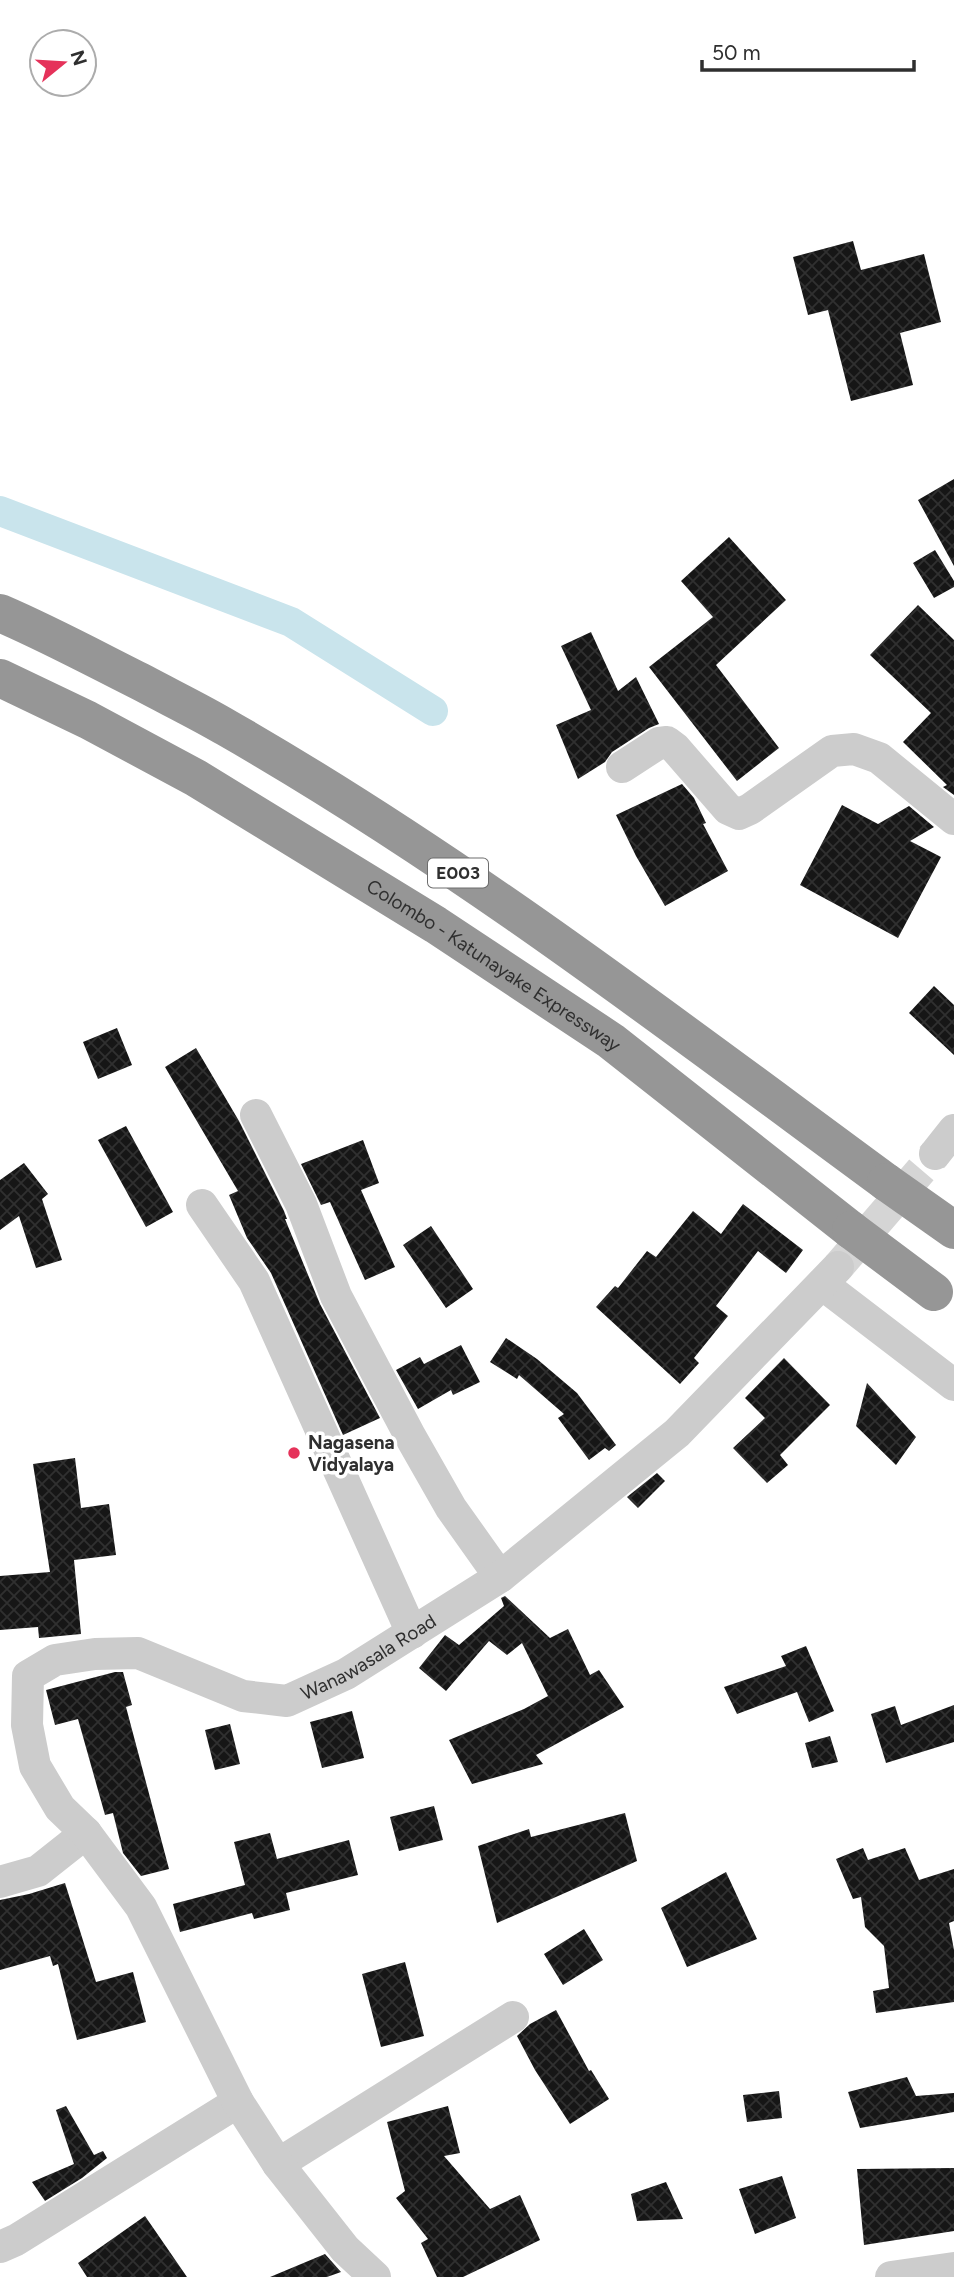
<svg xmlns="http://www.w3.org/2000/svg" width="954" height="2277" viewBox="0 0 954 2277" font-family="Figtree,sans-serif">
<defs>
<pattern id="building-cross-hatch" width="8" height="8" patternUnits="userSpaceOnUse" patternTransform="scale(1.75)"><rect width="8" height="8" fill="#161616"/><path d="M0 0l8 8M0 8l8-8" fill="none" stroke="#303030"/></pattern>
</defs>
<rect width="100%" height="100%" fill="#fff"/>
<g fill="none" stroke-linecap="round" stroke-linejoin="round">
<path stroke="#c9e4ec" stroke-width="30" d="M 0,511 L 291,622 L 433,711"/>
</g>
<path fill="url(#building-cross-hatch)" d="M 853,241 L 861,270 L 924,254 L 941,322 L 900,333 L 913,385 L 851,401 L 828,310 L 808,315 L 793,257 Z
M 954,479 L 954,566 L 918,500 Z
M 729,537 L 786,600 L 716,665 L 779,748 L 737,781 L 649,667 L 713,617 L 681,581 Z
M 935,550 L 954,581 L 954,587 L 934,598 L 913,563 Z
M 918,605 L 954,640 L 954,795 L 943,787 L 947,785 L 903,742 L 931,713 L 870,655 Z
M 591,632 L 618,691 L 636,677 L 659,724 L 649,728 L 612,752 L 605,762 L 578,779 L 556,725 L 591,710 L 561,646 Z
M 682,784 L 694,798 L 706,823 L 703,824 L 728,871 L 665,906 L 636,856 L 616,815 Z
M 842,805 L 878,824 L 909,806 L 934,827 L 910,841 L 941,857 L 898,938 L 800,885 Z
M 934,986 L 954,1005 L 954,1055 L 909,1013 Z
M 117,1028 L 132,1065 L 98,1079 L 83,1042 Z
M 196,1048 L 239,1121 L 284,1211 L 287,1219 L 285,1219 L 320,1304 L 380,1418 L 343,1435 L 271,1273 L 247,1238 L 229,1195 L 238,1191 L 165,1067 Z
M 126,1126 L 173,1212 L 146,1227 L 98,1140 Z
M 363,1140 L 379,1183 L 361,1190 L 395,1267 L 365,1280 L 330,1202 L 321,1205 L 301,1164 Z
M 24,1163 L 48,1194 L 42,1199 L 62,1260 L 36,1268 L 19,1216 L 0,1230 L 0,1180 Z
M 743,1204 L 803,1250 L 786,1273 L 758,1251 L 716,1306 L 728,1316 L 694,1358 L 699,1363 L 680,1384 L 596,1307 L 615,1286 L 618,1288 L 647,1251 L 656,1257 L 693,1211 L 721,1234 Z
M 431,1226 L 473,1289 L 446,1308 L 403,1245 Z
M 506,1338 L 537,1359 L 577,1393 L 616,1445 L 609,1451 L 605,1448 L 589,1460 L 558,1418 L 564,1414 L 519,1375 L 517,1379 L 490,1362 Z
M 461,1345 L 480,1382 L 453,1395 L 451,1390 L 418,1409 L 396,1370 L 420,1357 L 424,1364 Z
M 784,1358 L 830,1405 L 780,1455 L 788,1465 L 767,1483 L 733,1448 L 765,1418 L 745,1398 Z
M 867,1383 L 916,1437 L 896,1465 L 856,1426 Z
M 75,1458 L 81,1508 L 109,1504 L 116,1555 L 74,1560 L 81,1634 L 39,1638 L 38,1627 L 0,1630 L 0,1576 L 50,1572 L 33,1464 Z
M 657,1473 L 665,1481 L 638,1508 L 627,1497 Z
M 505,1596 L 550,1638 L 568,1629 L 590,1675 L 599,1670 L 624,1707 L 536,1755 L 543,1764 L 472,1784 L 449,1740 L 524,1709 L 548,1696 L 522,1643 L 507,1655 L 489,1641 L 446,1691 L 419,1668 L 445,1635 L 459,1645 L 504,1606 L 501,1598 Z
M 806,1646 L 834,1711 L 809,1722 L 797,1692 L 737,1714 L 724,1687 L 786,1666 L 781,1656 Z
M 115,1672 L 123,1672 L 132,1705 L 126,1707 L 169,1869 L 141,1876 L 123,1853 L 113,1813 L 105,1815 L 78,1719 L 55,1725 L 46,1690 Z
M 954,1705 L 954,1742 L 886,1763 L 871,1714 L 895,1706 L 901,1725 Z
M 352,1711 L 364,1758 L 322,1768 L 310,1722 Z
M 230,1724 L 240,1764 L 215,1770 L 205,1730 Z
M 830,1736 L 838,1762 L 812,1768 L 805,1743 Z
M 434,1806 L 443,1840 L 399,1851 L 390,1817 Z
M 625,1813 L 637,1861 L 497,1923 L 478,1846 L 529,1829 L 531,1837 Z
M 270,1833 L 277,1859 L 349,1840 L 358,1875 L 286,1893 L 290,1910 L 254,1919 L 252,1913 L 180,1932 L 173,1904 L 245,1885 L 234,1842 Z
M 863,1848 L 868,1860 L 905,1848 L 919,1880 L 954,1869 L 954,1921 L 949,1923 L 954,1950 L 954,2002 L 876,2013 L 873,1991 L 889,1988 L 884,1946 L 865,1927 L 861,1897 L 853,1899 L 836,1859 Z
M 726,1872 L 757,1939 L 687,1967 L 661,1908 Z
M 65,1883 L 96,1982 L 133,1972 L 146,2022 L 77,2040 L 58,1964 L 53,1966 L 50,1956 L 0,1970 L 0,1900 L 29,1894 Z
M 584,1929 L 603,1960 L 563,1985 L 544,1954 Z
M 405,1962 L 424,2036 L 381,2047 L 362,1974 Z
M 556,2010 L 589,2071 L 591,2070 L 609,2099 L 570,2124 L 535,2070 L 517,2036 L 530,2024 Z
M 907,2077 L 916,2096 L 954,2093 L 954,2112 L 860,2128 L 848,2092 Z
M 779,2091 L 782,2118 L 747,2122 L 743,2095 Z
M 66,2106 L 94,2155 L 103,2151 L 107,2158 L 82,2178 L 45,2201 L 32,2182 L 74,2164 L 56,2110 Z
M 448,2106 L 460,2153 L 444,2156 L 490,2209 L 520,2195 L 540,2240 L 463,2277 L 437,2277 L 421,2243 L 428,2239 L 396,2198 L 405,2191 L 387,2122 Z
M 954,2168 L 954,2231 L 864,2245 L 857,2169 Z
M 782,2176 L 796,2218 L 755,2234 L 739,2189 Z
M 666,2182 L 683,2219 L 637,2221 L 631,2194 Z
M 145,2216 L 187,2277 L 87,2277 L 78,2263 Z
M 325,2254 L 341,2272 L 327,2277 L 270,2277 Z"/>
<g fill="none" stroke-linecap="round" stroke-linejoin="round">
<path stroke="#d5d5d5" stroke-width="32" stroke-dasharray="32 16" stroke-linecap="butt" d="M 838,1267 L 935,1154"/>
<g stroke="#ccc" stroke-width="32">
<path d="M 622,767 L 659,743 L 667,742 L 675,748 L 728,809 L 739,814 L 750,809 L 832,751 L 854,749 L 879,758 L 954,819"/>
<path d="M 256,1115 L 301,1204 L 336,1296 L 410,1436 L 451,1508 L 500,1577"/>
<path d="M 935,1154 L 954,1130"/>
<path d="M 202,1205 L 254,1281 L 412,1633"/>
<path d="M 822,1284 L 954,1385"/>
<path d="M 0,1882 L 38,1871 L 86,1833"/>
<path d="M 278,2164 L 513,2017"/>
<path d="M 0,2247 L 16,2240 L 238,2102"/>
<path id="s1" d="M 375,2277 L 345,2249 L 278,2164 L 238,2102 L 141,1907 L 86,1833 L 60,1808 L 35,1766 L 27,1725 L 28,1676 L 55,1660 L 95,1654 L 138,1653 L 243,1696 L 287,1701 L 346,1674 L 500,1577 L 677,1433 L 838,1267"/>
<path d="M 891,2277 L 954,2268"/>
</g>
<g stroke="#969696" stroke-width="38">
<path d="M 0,613 C 49,634 95,659 143,683 C 171,698 200,712 227,728 C 459,861 671,1024 886,1182"/>
<path id="s2" d="M 0,678 L 88,720 L 196,778 L 436,925 L 611,1041 L 851,1230"/>
</g>
<path stroke="#969696" stroke-width="38" d="M 886,1182 L 954,1230
M 851,1230 L 934,1292"/>
</g>
<circle fill="#e5325a" stroke="#fff" stroke-width="2.5" cx="294" cy="1453" r="7"/>
<g text-anchor="middle" stroke-width="7" stroke-linejoin="round" paint-order="stroke">
<rect fill="#fff" stroke="#6d6d6d" stroke-width="2" x="428" y="858.5" width="60" height="29" rx="5"/>
<g font-size="18" font-weight="bold" fill="#2f2f2f">
<text x="458" y="879">E003</text>
</g>
<g font-size="19" fill="#2f2f2f" stroke="#fff">
<text dy="7" stroke="none"><textPath href="#s2" startOffset="572">Colombo - Katunayake Expressway</textPath></text>
<text dy="7" stroke="none"><textPath href="#s1" startOffset="1074">Wanawasala Road</textPath></text>
</g>
<g font-size="19" font-weight="bold" fill="#2f2f2f" stroke="#fff" text-anchor="start">
<text x="308" y="1449">Nagasena<tspan x="308" dy="22">Vidyalaya</tspan></text>
</g>
</g>
<g transform="translate(63 63) rotate(72)"><circle r="33" fill="#ffffff" stroke="#acacac" stroke-width="2"/>
<path d="M0-5L12 26L0 18L-12 26Z" fill="#e5325a"/>
<text y="-10" font-size="19" font-weight="bold" text-anchor="middle" fill="#2f2f2f">N</text>
</g>
<path d="M702 60v10h212v-10" fill="none" stroke="#2f2f2f" stroke-width="3.5"/>
<text x="712" y="60" font-size="21" fill="#2f2f2f" stroke="#ffffff" stroke-width="5" paint-order="stroke">50 m</text>
</svg>
